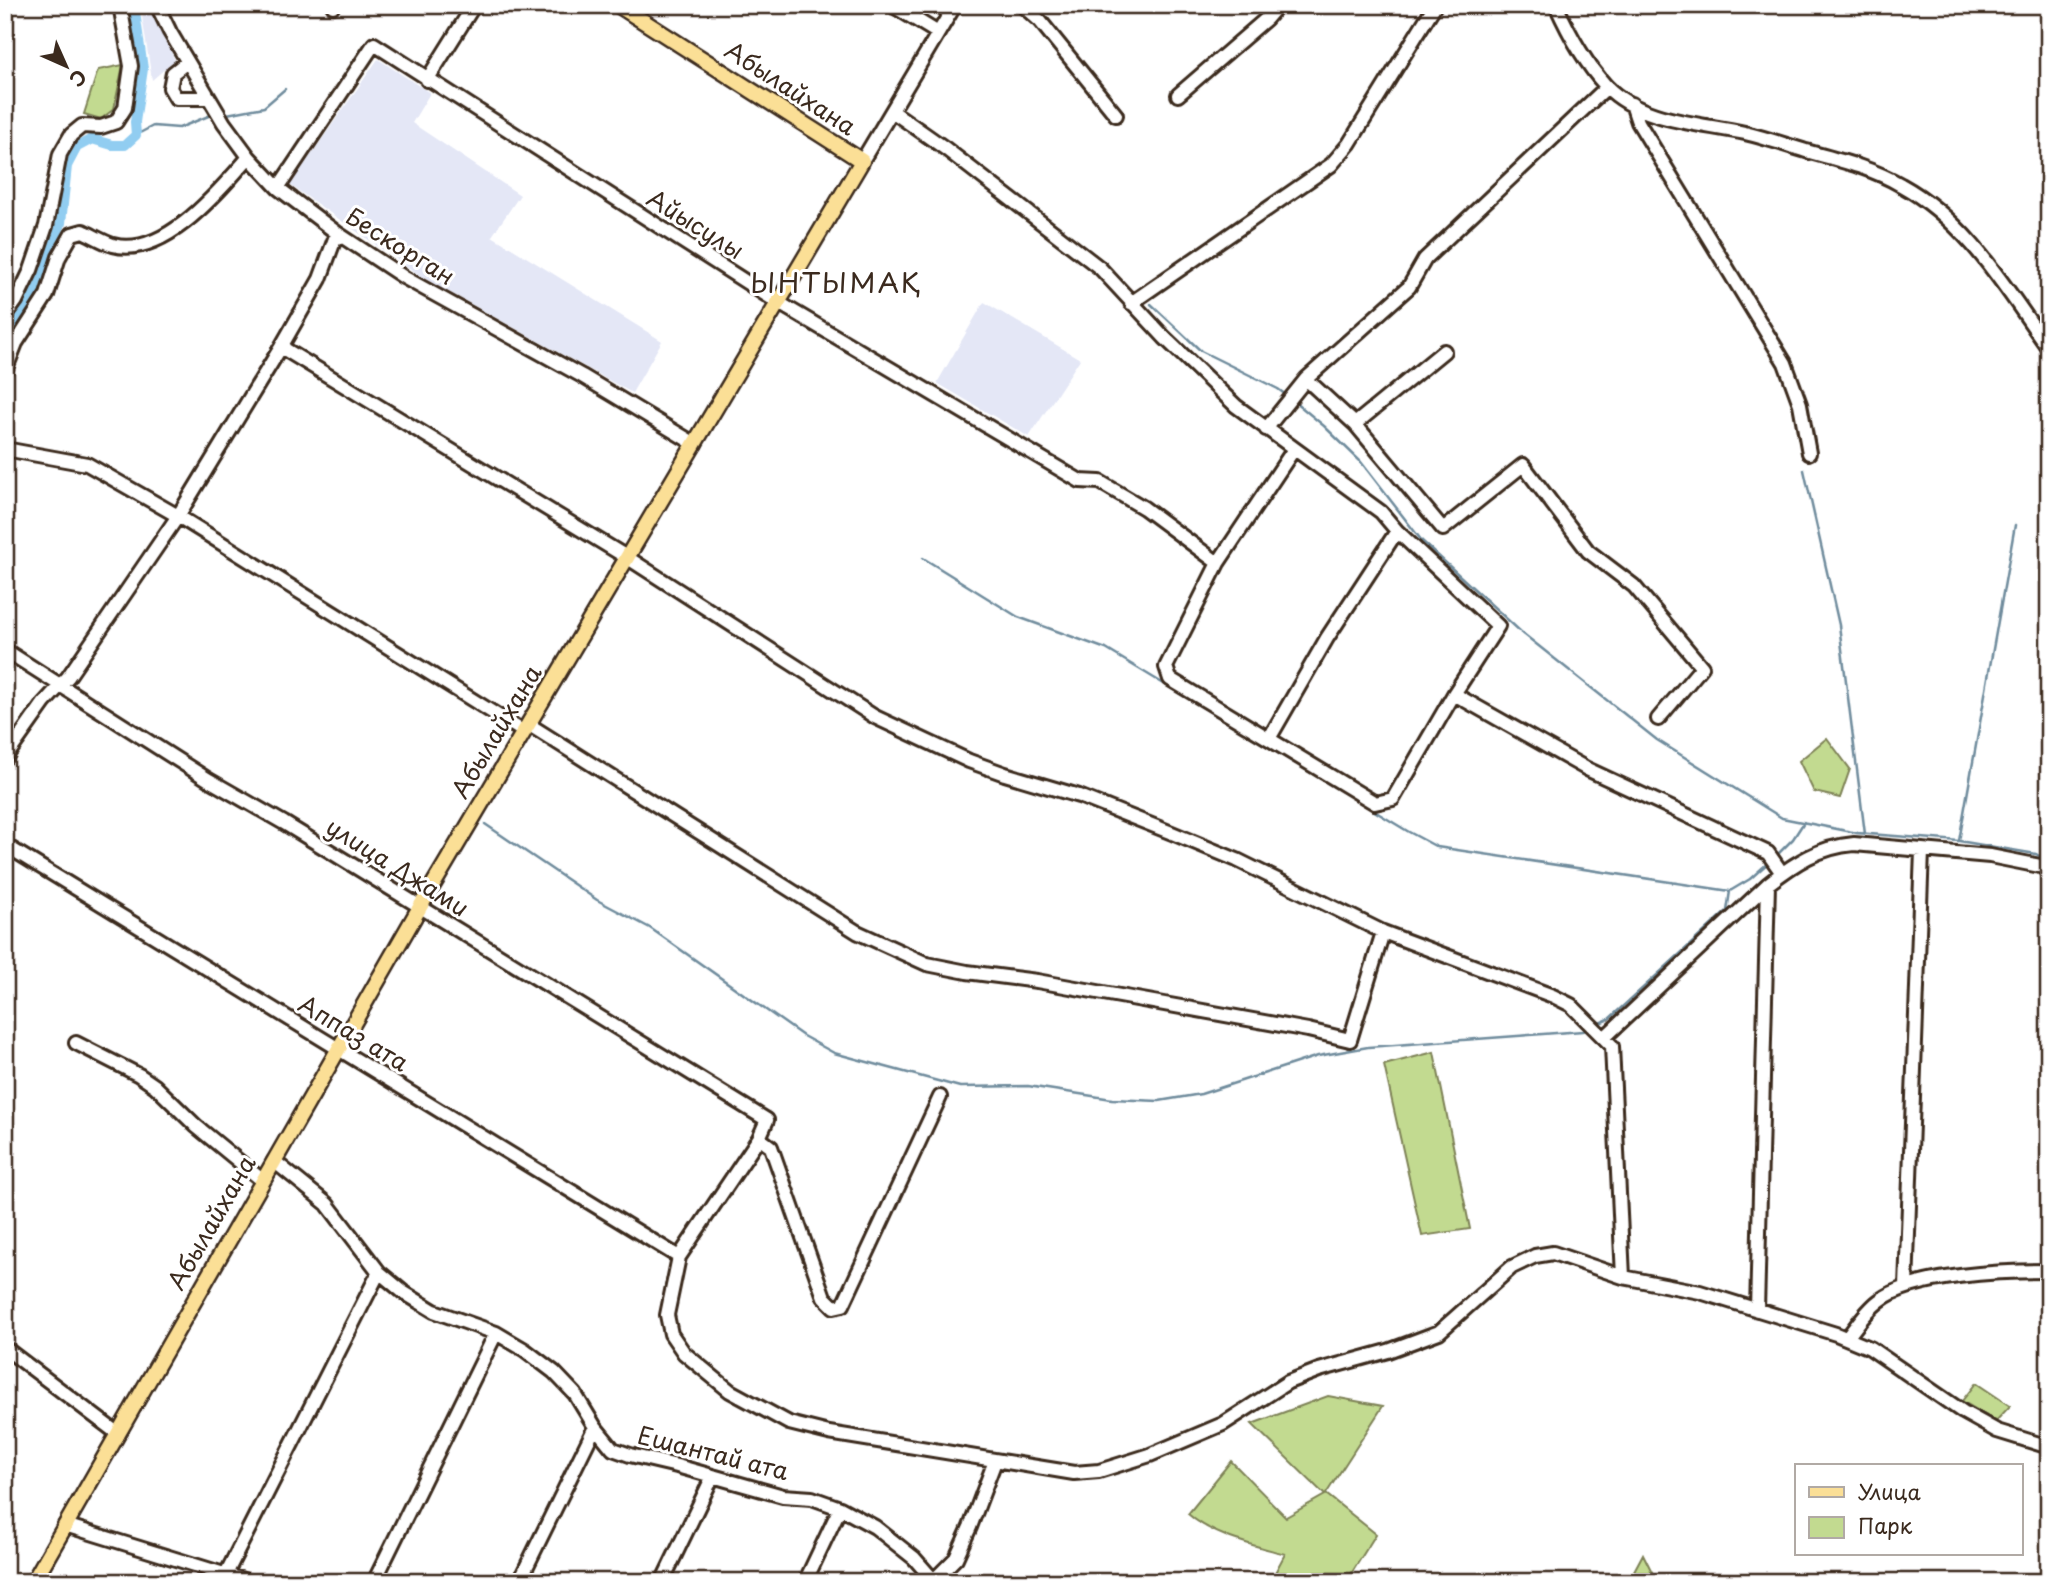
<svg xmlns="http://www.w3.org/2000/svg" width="2054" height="1587" viewBox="0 0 2054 1587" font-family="'Playpen Sans',sans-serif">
<rect width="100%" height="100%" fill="#fff"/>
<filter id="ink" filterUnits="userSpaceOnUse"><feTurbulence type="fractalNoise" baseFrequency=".0143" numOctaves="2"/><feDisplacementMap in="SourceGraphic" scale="14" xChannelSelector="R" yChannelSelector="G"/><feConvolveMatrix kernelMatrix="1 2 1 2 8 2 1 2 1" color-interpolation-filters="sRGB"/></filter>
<g filter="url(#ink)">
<path fill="#e4e7f6" d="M 151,11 L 175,60 L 152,80 L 142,16 Z
M 378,59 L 430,93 L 412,123 L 520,195 L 492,236 L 662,341 L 632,393 L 422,277 L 290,185 Z
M 984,302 L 1080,359 L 1029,437 L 937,383 Z"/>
<path fill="#c2da90" stroke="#7e8257" stroke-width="2" d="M 123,65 L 114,109 L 101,119 L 84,114 L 98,70 Z
M 1827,738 L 1850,769 L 1840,798 L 1814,792 L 1799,761 Z
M 1434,1052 L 1470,1229 L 1422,1236 L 1384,1065 Z
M 1976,1383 L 2010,1406 L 1996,1421 L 1962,1401 Z
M 1328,1396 L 1383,1406 L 1326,1494 L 1376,1534 L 1346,1582 L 1270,1582 L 1285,1554 C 1253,1545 1214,1537 1188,1514 L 1231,1461 L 1286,1517 L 1325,1495 L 1252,1424 Z
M 1643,1554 L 1657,1582 L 1628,1582 Z"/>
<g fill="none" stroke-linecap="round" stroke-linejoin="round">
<path stroke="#6f8c9d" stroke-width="2.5" d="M 227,114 L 264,107 L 285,89
M 136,135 L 153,126 L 179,128 L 211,115
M 1151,304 L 1201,351 L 1278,389 L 1286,395
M 1294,401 L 1324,426 L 1361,462 L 1422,541 L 1521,632 L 1657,740 L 1782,818 L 1857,833 L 1959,841 L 2036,854 L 2049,861
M 1804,470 L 1839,625 L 1865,834
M 923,558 L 1018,617 L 1106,649 L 1409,832 L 1437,847 L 1730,891 L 1750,879 L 1770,861
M 485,824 L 597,900 L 650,928 L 803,1036 L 834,1053 L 960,1087 L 1028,1086 L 1112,1099 L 1159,1101 L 1201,1094 L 1318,1056 L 1368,1047 L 1583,1031 L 1588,1029
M 1959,841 L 2015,525
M 1775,857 L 1793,839 L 1804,822
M 1597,1024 L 1609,1019 L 1727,911 L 1730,891"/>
<path stroke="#91cdf1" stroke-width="10" d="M 5,339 L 37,288 L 61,223 L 67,166 L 77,147 L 92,139 L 112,145 L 125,145 L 136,135 L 135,122 L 143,69 L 134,5"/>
<g stroke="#3b2a1e" stroke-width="18">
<path id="minor" d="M 157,5 L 170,32 L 224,123 L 249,157 L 278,188 L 337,233 L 405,278 L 582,376 L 695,444
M 333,5 L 333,6
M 892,5 L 938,33
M 1022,5 L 1040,21 L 1116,115
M 1556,5 C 1569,34 1584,62 1606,86 C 1641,122 1699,123 1745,133 C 1766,138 1786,145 1806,151 C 1839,160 1872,168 1901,185 C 1968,222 2006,289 2049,349
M 187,62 L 173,73 L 170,88 L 176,98 L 209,98
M 427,80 L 474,5
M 1178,95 L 1266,19 L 1278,5
M 1632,104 L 1638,122 L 1785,363 L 1800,404 L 1809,453
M 892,111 L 946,149 L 1100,268 L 1165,338 L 1236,406 L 1381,512 L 1397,531 L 1498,626 L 1454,694 L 1393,799 L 1375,803 L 1170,679 L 1166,667 L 1218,563 L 1294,449
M 862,161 L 955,5
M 278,188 L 374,44 L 779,303 L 1080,481 L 1100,482 L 1144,508 L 1218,563
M 1131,303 L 1331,165 L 1349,144 L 1435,5
M 5,316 L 16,301 L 31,270 L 46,226 L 60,154 L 71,135 L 82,126 L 101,127 L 116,122 L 125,108 L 131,66 L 120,5
M 281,347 L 628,558 L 875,717 L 969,761 L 1005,774 L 1079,796 L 1172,833 L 1237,860 L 1383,932 L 1553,996 L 1571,1005 L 1612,1046 L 1623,1277
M 5,371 L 16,343 L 47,295 L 59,257 L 72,234 L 83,231 C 92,235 103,242 113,245 C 164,259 220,190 249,157
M 1306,379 L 1409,287 L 1425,259 L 1607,87
M 1355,424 L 1444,351
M 1266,429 L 1306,379 L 1355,424 L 1443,529 L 1523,465 L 1588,551 L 1634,586 L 1702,667 L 1658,719
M 5,449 L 87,464 L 178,516 L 524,732
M 5,650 L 209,780 L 284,823 L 767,1120 L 759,1138 L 679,1257 L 667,1315 L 671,1334 L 684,1353 L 730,1391 L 789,1423 L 829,1433 L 1074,1473 L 1099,1471 L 1150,1455 L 1223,1424 L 1288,1382 L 1319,1370 L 1388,1351 L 1439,1332 L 1512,1267 L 1535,1256 L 1553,1253 L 1623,1277 L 1700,1292 L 1836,1334 L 1870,1348 L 1963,1412 L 1997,1431 L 2049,1447
M 1454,694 L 1587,769 L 1768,853 L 1782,873
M 528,724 L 857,932 L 927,964 L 967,972 L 1037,981 L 1308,1030 L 1350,1040 L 1383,932
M 1270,737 L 1327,638 L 1397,531
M 5,758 L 44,703 L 68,677 L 178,516 L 281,347 L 320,279 L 337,233
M 5,845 L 679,1257
M 1604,1038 L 1768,884 C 1795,863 1819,847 1854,844 L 1990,856 L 2040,866 L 2049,871
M 76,1043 L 139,1075 L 155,1086 L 196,1126 L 263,1181
M 759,1138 L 771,1147 L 824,1297 L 834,1307 L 843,1305 L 940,1097
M 274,1161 L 327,1204 L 379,1272 L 403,1292 L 434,1311 L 496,1333 L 525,1350 L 554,1372 L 575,1394 L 595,1427 L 613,1449 L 630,1455 L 677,1466 L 783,1496 L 812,1498 L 840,1508 L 875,1527 L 914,1558 L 935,1582
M 1906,1287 L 1922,851
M 1757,1310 L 1768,884
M 1847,1338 C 1857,1325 1866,1311 1879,1301 C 1913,1274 2005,1271 2049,1271
M 5,1348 L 117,1433
M 65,1525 L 250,1582
M 226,1574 L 379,1272
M 934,1580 L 956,1558 L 970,1527 L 995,1461
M 374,1582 L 496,1333
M 519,1582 L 595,1427
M 662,1582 L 713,1476
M 805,1582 L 840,1508"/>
</g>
<g stroke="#3b2a1e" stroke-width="19">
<path id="major" d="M 33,1582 L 420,907 L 862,161 L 618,5"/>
</g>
<use href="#minor" stroke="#fff" stroke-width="12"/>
<use href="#major" stroke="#fbdf96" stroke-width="14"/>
</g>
</g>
<g text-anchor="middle" stroke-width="6" stroke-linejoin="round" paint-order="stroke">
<g font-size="24" fill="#3b2a1e" stroke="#fff">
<text transform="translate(790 89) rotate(33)" y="8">Абылайхана</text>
<text transform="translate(695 225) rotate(32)" y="8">Айысулы</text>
<text transform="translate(400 247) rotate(32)" y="8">Бескорган</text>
<text transform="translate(497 732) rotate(-59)" y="8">Абылайхана</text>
<text transform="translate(397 868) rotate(32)" y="8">улица Джами</text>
<text transform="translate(353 1034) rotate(31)" y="8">Аппаз ата</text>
<text transform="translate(212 1223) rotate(-60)" y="8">Абылайхана</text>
<text transform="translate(713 1454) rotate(14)" y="8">Ешантай ата</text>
</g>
<g font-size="28" letter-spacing="2" fill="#3b2a1e" stroke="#fff">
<text x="836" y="293">ЫНТЫМАҚ</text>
</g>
</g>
<rect width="2054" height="1587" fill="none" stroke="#fff" stroke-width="28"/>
<rect x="14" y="14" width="2026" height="1559" fill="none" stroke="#3b2a1e" stroke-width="2.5" filter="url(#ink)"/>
<rect x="1795" y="1464" width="228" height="91" fill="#ffffff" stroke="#b1aaa5" stroke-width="2"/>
<rect x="1809" y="1487" width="35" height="10" fill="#fbdf96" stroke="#b1aaa5" stroke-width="2"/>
<text x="1858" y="1500" font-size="21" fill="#3b2a1e">Улица</text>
<rect x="1809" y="1517" width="35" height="21" fill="#c2da90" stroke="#b1aaa5" stroke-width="2"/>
<text x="1858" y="1534" font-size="21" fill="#3b2a1e">Парк</text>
<g transform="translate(66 66) rotate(135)" stroke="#ffffff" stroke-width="5" paint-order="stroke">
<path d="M0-5L12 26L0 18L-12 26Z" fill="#3b2a1e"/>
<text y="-10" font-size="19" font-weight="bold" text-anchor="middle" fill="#3b2a1e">С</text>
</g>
</svg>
